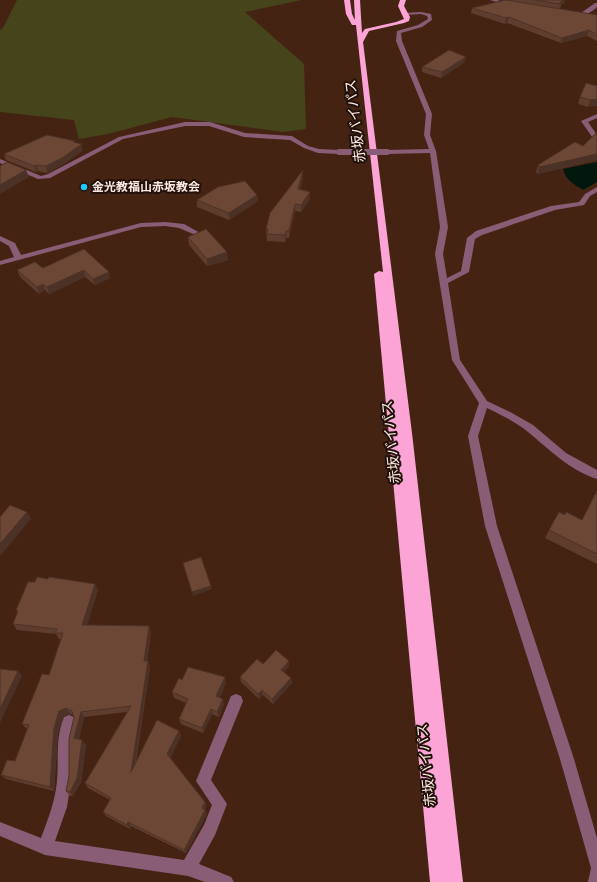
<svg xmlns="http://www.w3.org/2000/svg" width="597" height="882" viewBox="0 0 597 882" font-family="Karla,'Noto Sans JP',sans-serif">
<rect width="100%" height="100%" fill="#452313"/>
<path fill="#46441b" d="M 17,0 L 302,0 L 245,12 L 304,64 L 306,129 L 283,132 L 172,117 L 108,134 L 79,139 L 74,120 L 0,112 L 0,30 L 3,28 Z"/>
<path fill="#01170e" d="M 597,162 L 597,182 L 583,190 C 573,184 566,180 563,169 Z"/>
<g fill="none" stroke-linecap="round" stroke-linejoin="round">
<path fill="#895d75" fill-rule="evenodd" d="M 490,0 L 497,0 L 513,5 L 511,6 Z
M 595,3 L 597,3 L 597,7 C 593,11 587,15 581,15 L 581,13 Z
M 421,12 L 431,14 L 432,20 L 422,27 L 401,33 L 402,41 L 432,114 L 430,135 L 436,151 L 448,227 L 443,254 L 447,278 L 461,271 L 467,238 L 476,231 L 551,206 L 579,202 L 585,194 L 597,187 L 597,192 L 590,196 L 584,205 L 555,210 L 482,235 L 475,239 L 469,272 L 448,283 L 460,360 L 487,401 L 512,413 L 533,425 L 566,453 L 597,470 L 597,479 C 569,470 549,449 528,432 C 516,422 501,415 487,408 L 478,436 L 497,526 L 574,759 L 597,838 L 597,882 L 588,882 L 591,868 L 560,759 L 485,526 L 468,436 L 479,403 L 452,360 L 435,254 L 440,227 L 430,153 L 387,154 L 384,152 L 387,150 L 429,149 L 424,135 L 426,114 L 396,41 L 397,31 L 418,25 L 428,19 L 427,16 L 421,14 L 406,15 L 404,13 Z
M 597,114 L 597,118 L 588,122 L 597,135 L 597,142 L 595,141 L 581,121 Z
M 185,122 L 210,122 L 245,133 L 292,136 L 308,146 L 319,149 L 339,150 L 342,152 L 339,154 L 318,153 L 304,148 L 290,140 L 244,137 L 209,126 L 185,126 L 123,139 L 50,178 L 38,179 L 0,163 L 0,159 L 41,176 L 48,174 L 119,137 Z
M 165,222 L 184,224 L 202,234 L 198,236 L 179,228 L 165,226 L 141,227 L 0,265 L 0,261 L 14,257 L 9,246 L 0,241 L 0,236 L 15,243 L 21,255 L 141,223 Z
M 236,694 L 241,696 L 243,701 L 211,780 L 227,804 L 215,835 L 199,864 L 231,877 L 234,882 L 205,882 L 188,876 L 45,855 L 0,836 L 0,822 L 41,838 C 48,819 55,802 57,781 C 59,759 55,739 64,717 L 69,715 L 74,717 L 76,722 L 71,744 L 71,781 L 67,807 L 55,841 L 184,860 L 204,825 L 212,805 L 196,781 L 231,696 Z"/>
<path fill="#fba4d5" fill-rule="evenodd" d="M 344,0 L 350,0 L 352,14 L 355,20 L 354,0 L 360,0 L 362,33 L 365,29 L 396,22 L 404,19 L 398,6 L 400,0 L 406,0 L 404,6 L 410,17 L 409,21 L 404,23 L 369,31 L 363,42 L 412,433 L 463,882 L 430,882 L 374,274 L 379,271 L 383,272 L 356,25 L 352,25 L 346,14 Z"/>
<path stroke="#895d75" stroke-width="6" d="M 339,152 L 387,152"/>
</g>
<path fill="#5e3d2e" d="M 501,0 L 565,0 L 564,3 L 561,5 L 560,9 L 597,15 L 597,41 L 587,36 L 561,43 L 507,23 L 505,24 L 471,13 L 472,8 L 504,0 Z
M 465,62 L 441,78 L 422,72 L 422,67 Z
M 597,86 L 588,107 L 578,104 L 580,97 Z
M 75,141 L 75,142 L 83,150 L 64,164 L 47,173 L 38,171 L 36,172 L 6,160 L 4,154 Z
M 597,160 L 537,174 L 536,172 L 538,165 Z
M 303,177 L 300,189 L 310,192 L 310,199 L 301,212 L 295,211 L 289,238 L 286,238 L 285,242 L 267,241 L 266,229 Z
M 257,195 L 258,201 L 229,220 L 197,207 L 197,200 Z
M 188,237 L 228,260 L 207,266 L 189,245 Z
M 84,249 L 110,278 L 95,285 L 85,277 L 49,294 L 45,290 L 39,294 L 20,277 L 17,270 L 43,268 Z
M 597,491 L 597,564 L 545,538 L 549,530 L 565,515 L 582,520 Z
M 98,590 L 87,625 L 149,626 L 151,632 L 147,661 L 150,667 L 136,762 L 179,731 L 181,736 L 170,757 L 205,802 L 206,806 L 205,810 L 207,814 L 186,853 L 131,826 L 130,829 L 106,816 L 103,812 L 110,800 L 88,788 L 85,783 L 127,712 L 84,717 L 79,739 L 86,745 L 81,782 L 73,796 L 70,796 L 66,791 L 69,776 L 74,717 L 73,715 L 70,714 L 63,717 L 58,733 L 54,791 L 6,779 L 1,775 L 15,761 L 27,729 L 22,724 L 49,675 L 62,639 L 59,639 L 56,634 L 17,630 L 13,624 L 18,613 L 16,610 Z
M 289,661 L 289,666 L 284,672 L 291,678 L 292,683 L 273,704 L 263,695 L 259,699 L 241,682 L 240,677 L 263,664 Z
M 182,680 L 226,683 L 220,697 L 224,704 L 219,717 L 212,714 L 203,733 L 181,724 L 179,719 L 186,703 L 174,698 L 172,692 Z"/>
<path fill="#4c3226" d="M 563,0 L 565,0 L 564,3 L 561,5 L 561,4 L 558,3 Z
M 509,17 L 507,23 L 505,24 L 506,18 Z
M 589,30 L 587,36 L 561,43 L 562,38 Z
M 466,57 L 465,62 L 441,78 L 442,72 Z
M 597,99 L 597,106 L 588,107 L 591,100 Z
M 82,144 L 83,150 L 64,164 L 47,173 L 46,166 Z
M 597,154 L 597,160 L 537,174 L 539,167 Z
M 36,165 L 38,171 L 36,172 L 34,166 Z
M 26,170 L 29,177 L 0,194 L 0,185 Z
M 303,170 L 303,177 L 298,196 L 298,189 Z
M 310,192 L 310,199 L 301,212 L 301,205 Z
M 257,195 L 258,201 L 229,220 L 229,213 Z
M 295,204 L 295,211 L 289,238 L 289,231 Z
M 286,231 L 286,238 L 285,242 L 285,235 Z
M 227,252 L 228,260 L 207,266 L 207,259 Z
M 84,270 L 85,277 L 49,294 L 47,287 Z
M 109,272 L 110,278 L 95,285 L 93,279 Z
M 43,284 L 45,290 L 39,294 L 37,287 Z
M 27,512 L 31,519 L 0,556 L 0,544 Z
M 95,584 L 98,590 L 85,631 L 82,625 Z
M 211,586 L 212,589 L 193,596 L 192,592 Z
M 149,626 L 151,632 L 146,667 L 144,661 Z
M 148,661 L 150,667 L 133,777 L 131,772 Z
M 289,661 L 289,666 L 282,675 L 281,670 Z
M 18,671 L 22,676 L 0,723 L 0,709 Z
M 225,677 L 226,683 L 218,701 L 216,696 Z
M 291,678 L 292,683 L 273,704 L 272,699 Z
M 262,690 L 263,695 L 259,699 L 258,694 Z
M 223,699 L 224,704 L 219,717 L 217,712 Z
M 66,708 L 70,714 L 63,717 L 58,733 L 54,791 L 50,787 L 54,728 L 59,711 Z
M 211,709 L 212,714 L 203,733 L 202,728 Z
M 81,712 L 84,717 L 78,743 L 74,738 Z
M 179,731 L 181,736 L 170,759 L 167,754 Z
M 82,740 L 86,745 L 81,782 L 73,796 L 70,792 Z
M 205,802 L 206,806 L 203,812 L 202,808 Z
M 205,810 L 207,814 L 186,853 L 184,850 Z
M 128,822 L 131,826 L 130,829 L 127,825 Z"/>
<path fill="#6d4736" stroke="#4c3226" d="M 506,0 L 597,15 L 597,35 L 589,30 L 562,38 L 509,17 L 506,18 L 472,8 Z
M 535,0 L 563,0 L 559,3 L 561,4 Z
M 449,50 L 466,57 L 442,72 L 422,67 Z
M 586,83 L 597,86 L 597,99 L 591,100 L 580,97 Z
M 595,134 L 597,135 L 597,154 L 539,167 L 538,165 L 575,142 L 583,146 Z
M 47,135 L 75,141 L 73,142 L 82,144 L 62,158 L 46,166 L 36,165 L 34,166 L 4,154 Z
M 7,162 L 26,170 L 0,185 L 0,166 Z
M 303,170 L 298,189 L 310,192 L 301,205 L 295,204 L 289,231 L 286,231 L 285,235 L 267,234 L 268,229 L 266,229 L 270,213 Z
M 245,181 L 257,195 L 229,213 L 197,200 L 218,187 Z
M 206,229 L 227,252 L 207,259 L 188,237 Z
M 84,249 L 109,272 L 93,279 L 84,270 L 47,287 L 43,284 L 37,287 L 17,270 L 35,262 L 43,268 Z
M 597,491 L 597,554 L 549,530 L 559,512 L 565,515 L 566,512 L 582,520 Z
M 10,505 L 27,512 L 0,544 L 0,517 Z
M 201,557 L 211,586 L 192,592 L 183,563 Z
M 37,577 L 48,579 L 49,577 L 95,584 L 82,625 L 149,626 L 144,661 L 148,661 L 131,772 L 157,720 L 179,731 L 167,754 L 205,802 L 202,808 L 205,810 L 184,850 L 128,822 L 127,825 L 103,812 L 111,798 L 85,783 L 131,706 L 81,712 L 74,738 L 82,740 L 77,778 L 70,792 L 66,791 L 69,776 L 69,739 L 74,717 L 72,711 L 66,708 L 59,711 L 54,728 L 50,787 L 1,775 L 7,760 L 15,761 L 29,725 L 22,724 L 42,674 L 49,675 L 63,633 L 55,633 L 57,629 L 13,624 L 18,611 L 16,610 L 28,582 L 35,582 Z
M 276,650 L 289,661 L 281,670 L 291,678 L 272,699 L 262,690 L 258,694 L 240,677 L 257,659 L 263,664 Z
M 188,667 L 225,677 L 216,696 L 223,699 L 217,712 L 211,709 L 202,728 L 179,719 L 188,699 L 172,692 L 179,678 L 182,680 Z
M 0,669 L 18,671 L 0,709 Z"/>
<circle fill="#1dc9fc" stroke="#21110a" stroke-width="1.5" cx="84" cy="187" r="4"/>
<g text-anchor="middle" stroke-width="4" stroke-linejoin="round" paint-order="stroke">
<g font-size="12" font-weight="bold" fill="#fdeae2" stroke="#21110a" text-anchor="start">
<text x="92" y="191">金光教福山赤坂教会</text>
</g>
<g font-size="14" fill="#fdeae2" stroke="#21110a">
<text transform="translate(355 121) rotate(-97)" y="5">赤坂バイパス</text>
<text transform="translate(391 442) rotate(-96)" y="5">赤坂バイパス</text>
<text transform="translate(426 765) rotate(-96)" y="5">赤坂バイパス</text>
</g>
</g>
</svg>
